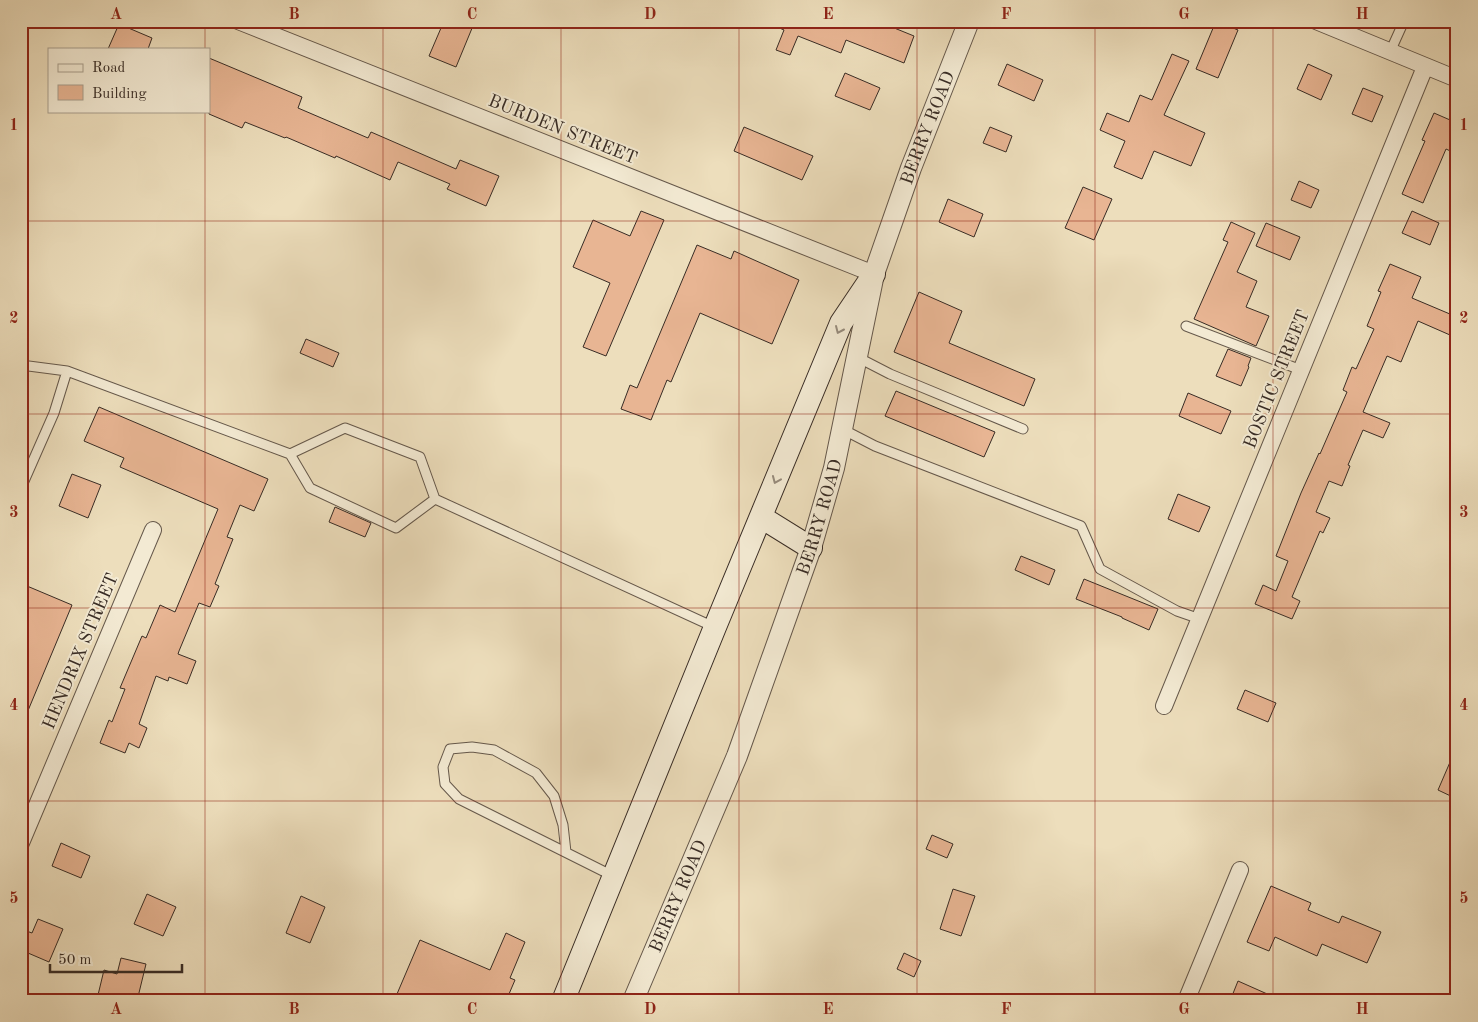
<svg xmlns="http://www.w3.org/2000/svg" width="1478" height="1022" viewBox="0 0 1478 1022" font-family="'Old Standard TT',serif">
<rect width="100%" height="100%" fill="#eddebc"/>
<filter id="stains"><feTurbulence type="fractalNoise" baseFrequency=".004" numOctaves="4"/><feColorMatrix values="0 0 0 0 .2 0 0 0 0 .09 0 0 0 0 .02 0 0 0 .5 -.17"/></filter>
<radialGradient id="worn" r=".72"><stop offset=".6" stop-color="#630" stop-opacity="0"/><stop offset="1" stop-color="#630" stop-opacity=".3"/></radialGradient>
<path fill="#e8b593" stroke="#382c25" d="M 444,21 L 475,21 L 456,67 L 429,56 Z
M 764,21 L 877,21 L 914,36 L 904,63 L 846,40 L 841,53 L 798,36 L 790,55 L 776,50 L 784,30 Z
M 1216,21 L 1238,30 L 1218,78 L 1196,69 Z
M 119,24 L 152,38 L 148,49 L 108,49 Z
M 1172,54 L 1189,61 L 1164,115 L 1205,133 L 1191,166 L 1154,151 L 1142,179 L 1114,167 L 1125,141 L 1100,130 L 1107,113 L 1129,122 L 1140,95 L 1152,100 Z
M 209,58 L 302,97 L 298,108 L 368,138 L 371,132 L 456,169 L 460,160 L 499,176 L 486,206 L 447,189 L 450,184 L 398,162 L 390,180 L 336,156 L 335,158 L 286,137 L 285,138 L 245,122 L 242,128 L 209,114 Z
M 1007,64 L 1043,80 L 1034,101 L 998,85 Z
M 1308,64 L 1332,75 L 1321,100 L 1297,89 Z
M 845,73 L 880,88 L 870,110 L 835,96 Z
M 1363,88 L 1383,96 L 1372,122 L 1352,114 Z
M 1434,113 L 1457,123 L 1457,154 L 1446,149 L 1423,203 L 1402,194 L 1425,141 L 1422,140 Z
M 744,127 L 813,156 L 802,180 L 734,151 Z
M 990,127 L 1012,136 L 1006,152 L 983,143 Z
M 1299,181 L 1319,190 L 1311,208 L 1291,200 Z
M 1083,187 L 1112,199 L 1094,240 L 1065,228 Z
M 948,199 L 983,214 L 974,237 L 939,222 Z
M 641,211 L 664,220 L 606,356 L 583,347 L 610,283 L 573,267 L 593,220 L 630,236 Z
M 1412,211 L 1439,223 L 1430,245 L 1402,233 Z
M 1231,222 L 1255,233 L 1237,272 L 1257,281 L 1246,307 L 1269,316 L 1256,346 L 1194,319 L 1228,242 L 1223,240 Z
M 1266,223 L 1300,237 L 1290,260 L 1256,246 Z
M 697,245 L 731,259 L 734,251 L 799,280 L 772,344 L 700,313 L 671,382 L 667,380 L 651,420 L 621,409 L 630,385 L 637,388 Z
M 1390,264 L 1421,277 L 1412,298 L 1457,317 L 1457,319 L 1450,335 L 1418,321 L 1401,362 L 1387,356 L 1363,412 L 1390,423 L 1383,438 L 1363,430 L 1348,465 L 1350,466 L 1342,486 L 1329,481 L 1316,512 L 1330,518 L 1323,533 L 1320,531 L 1292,597 L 1300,601 L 1292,619 L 1255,604 L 1263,585 L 1276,591 L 1288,561 L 1276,556 L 1301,493 L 1319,453 L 1320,454 L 1347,392 L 1343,390 L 1352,367 L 1356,369 L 1374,329 L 1367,326 L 1381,292 L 1378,291 Z
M 919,292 L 962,311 L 949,343 L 1035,379 L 1024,406 L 894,352 Z
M 306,339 L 339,353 L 333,367 L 300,353 Z
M 1228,349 L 1251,358 L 1248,366 L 1249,367 L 1241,386 L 1216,376 Z
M 896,391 L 995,432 L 984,457 L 885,416 Z
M 1188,393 L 1231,411 L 1221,434 L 1179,416 Z
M 99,407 L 268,479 L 254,511 L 240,505 L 227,537 L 233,539 L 215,584 L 219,586 L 210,607 L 199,603 L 179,651 L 178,654 L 196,661 L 187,684 L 169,677 L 168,681 L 156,676 L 139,724 L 147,728 L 139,748 L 129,743 L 125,753 L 100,743 L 109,720 L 112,722 L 125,689 L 120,688 L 142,636 L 146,638 L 160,605 L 175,612 L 218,509 L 120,467 L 124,458 L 84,441 Z
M 72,474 L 101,485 L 88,518 L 59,506 Z
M 1178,494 L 1210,507 L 1199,532 L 1168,519 Z
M 335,507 L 371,523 L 365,537 L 329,522 Z
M 1021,556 L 1055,570 L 1049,585 L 1015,570 Z
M 1084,579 L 1158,609 L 1149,630 L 1122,618 L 1122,617 L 1076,599 Z
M 27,586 L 72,605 L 22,725 L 21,599 Z
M 1245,690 L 1276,703 L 1268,722 L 1237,709 Z
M 1457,746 L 1457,799 L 1438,790 Z
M 932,835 L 953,844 L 947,858 L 926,849 Z
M 61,843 L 90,856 L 81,878 L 52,866 Z
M 1271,886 L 1311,903 L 1308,910 L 1339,923 L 1342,916 L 1381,932 L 1367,963 L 1322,944 L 1317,956 L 1275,937 L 1269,951 L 1247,942 Z
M 953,889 L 975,896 L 961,936 L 940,929 Z
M 147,894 L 176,907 L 163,936 L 134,924 Z
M 301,896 L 325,907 L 310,943 L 286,933 Z
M 38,919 L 63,929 L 49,962 L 21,950 L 21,929 L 32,933 Z
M 506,933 L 525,942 L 510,978 L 515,980 L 506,1001 L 394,1001 L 420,940 L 490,970 Z
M 904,953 L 921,961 L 914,977 L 897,969 Z
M 121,958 L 146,964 L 137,1001 L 120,1001 L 98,995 L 104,970 L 117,974 Z
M 1238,981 L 1283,1001 L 1230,1001 Z"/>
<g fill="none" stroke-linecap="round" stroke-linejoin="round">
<g stroke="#65584b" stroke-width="11">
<path id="service" d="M 1390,52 L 1404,21
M 1186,326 L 1301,370
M 857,357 L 890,374 L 1023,429
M 21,365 L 67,371 L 290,454
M 842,429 L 875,446 L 1081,526 L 1100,569 L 1177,611 L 1200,619
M 21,488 L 54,413 L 67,371
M 435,499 L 396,528 L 310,488 L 290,454 L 345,428 L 420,457 L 435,499 L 714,627
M 566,852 L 563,825 L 554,796 L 536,773 L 494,750 L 472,747 L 450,749 L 443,767 L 445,784 L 459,799 L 613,876"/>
</g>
<g stroke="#65584b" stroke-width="18">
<path id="minor" d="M 238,21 L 874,274
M 1316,21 L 1457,79
M 1164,706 L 1425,67
M 21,843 L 153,530
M 1186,1001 L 1240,870"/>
</g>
<g stroke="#65584b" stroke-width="22">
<g id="tertiary">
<path id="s1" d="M 633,1001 L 737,756 L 811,548 L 834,468 L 874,274 L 911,168 L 969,21"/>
</g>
</g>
<g stroke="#382c25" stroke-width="24">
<path id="secondary" d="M 761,517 L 811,548
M 563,1001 L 715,627 L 841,323 L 874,274"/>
</g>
<use href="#service" stroke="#f3ead3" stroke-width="9"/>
<use href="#minor" stroke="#f3ead3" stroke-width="16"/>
<use href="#tertiary" stroke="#f3ead3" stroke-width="20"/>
<use href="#secondary" stroke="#f3ead3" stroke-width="22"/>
</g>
<defs><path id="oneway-chevron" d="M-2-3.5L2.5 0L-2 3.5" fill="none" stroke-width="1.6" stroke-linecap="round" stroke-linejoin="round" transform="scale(1.25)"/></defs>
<g stroke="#968b7c">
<use href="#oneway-chevron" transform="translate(839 330) rotate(114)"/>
<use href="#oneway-chevron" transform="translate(776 480) rotate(113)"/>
</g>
<path fill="none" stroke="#8f2418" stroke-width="1" stroke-opacity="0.55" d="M 205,21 L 205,49M 383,21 L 383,1001M 561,21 L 561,1001M 739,21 L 739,1001M 917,21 L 917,1001M 1095,21 L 1095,1001M 1273,21 L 1273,1001M 205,111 L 205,1001M 21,221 L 1457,221M 21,414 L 1457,414M 21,608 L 1457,608M 21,801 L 1457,801"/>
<g text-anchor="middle" stroke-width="4" stroke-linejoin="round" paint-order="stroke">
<g font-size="18" fill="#382c25" stroke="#f3ead3">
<text dy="6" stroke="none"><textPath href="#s1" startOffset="924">BERRY ROAD</textPath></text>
<text transform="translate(563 129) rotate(22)" y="6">BURDEN STREET</text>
<text transform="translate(1276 379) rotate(-68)" y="6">BOSTIC STREET</text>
<text dy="6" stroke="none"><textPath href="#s1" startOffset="519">BERRY ROAD</textPath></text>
<text transform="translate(80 651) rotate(-67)" y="6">HENDRIX STREET</text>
<text dy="6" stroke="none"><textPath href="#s1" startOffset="114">BERRY ROAD</textPath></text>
</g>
</g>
<rect width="1478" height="1022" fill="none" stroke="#eddebc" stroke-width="55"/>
<rect x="48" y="48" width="162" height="65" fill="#f3ead3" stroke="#a89e8d"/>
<rect x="58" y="64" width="25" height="8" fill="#f3ead3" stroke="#a89e8d"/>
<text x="92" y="72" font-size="15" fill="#382c25">Road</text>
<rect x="58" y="85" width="25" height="15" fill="#e8b593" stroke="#a89e8d"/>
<text x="92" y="98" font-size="15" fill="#382c25">Building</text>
<path d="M50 964v8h132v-8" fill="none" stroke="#382c25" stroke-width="2.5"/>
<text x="58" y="964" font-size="15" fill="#382c25" stroke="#f3ead3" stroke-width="4" paint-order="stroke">50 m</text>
<rect x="28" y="28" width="1422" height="966" fill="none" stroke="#8f2418" stroke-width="2"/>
<g font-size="16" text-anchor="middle" font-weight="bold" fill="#8f2418">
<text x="116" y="19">A</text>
<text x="294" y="19">B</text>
<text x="472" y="19">C</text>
<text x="650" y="19">D</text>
<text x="828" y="19">E</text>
<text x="1006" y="19">F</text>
<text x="1184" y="19">G</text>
<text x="1362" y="19">H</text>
<text x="14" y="130">1</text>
<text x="1464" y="130">1</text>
<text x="14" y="323">2</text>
<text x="1464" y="323">2</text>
<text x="14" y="517">3</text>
<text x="1464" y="517">3</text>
<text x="14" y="710">4</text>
<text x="1464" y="710">4</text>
<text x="14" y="903">5</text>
<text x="1464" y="903">5</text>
<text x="116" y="1014">A</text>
<text x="294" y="1014">B</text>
<text x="472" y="1014">C</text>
<text x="650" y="1014">D</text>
<text x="828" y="1014">E</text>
<text x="1006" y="1014">F</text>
<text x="1184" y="1014">G</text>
<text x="1362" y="1014">H</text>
</g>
<rect width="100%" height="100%" filter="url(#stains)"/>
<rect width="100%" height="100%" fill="url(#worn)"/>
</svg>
